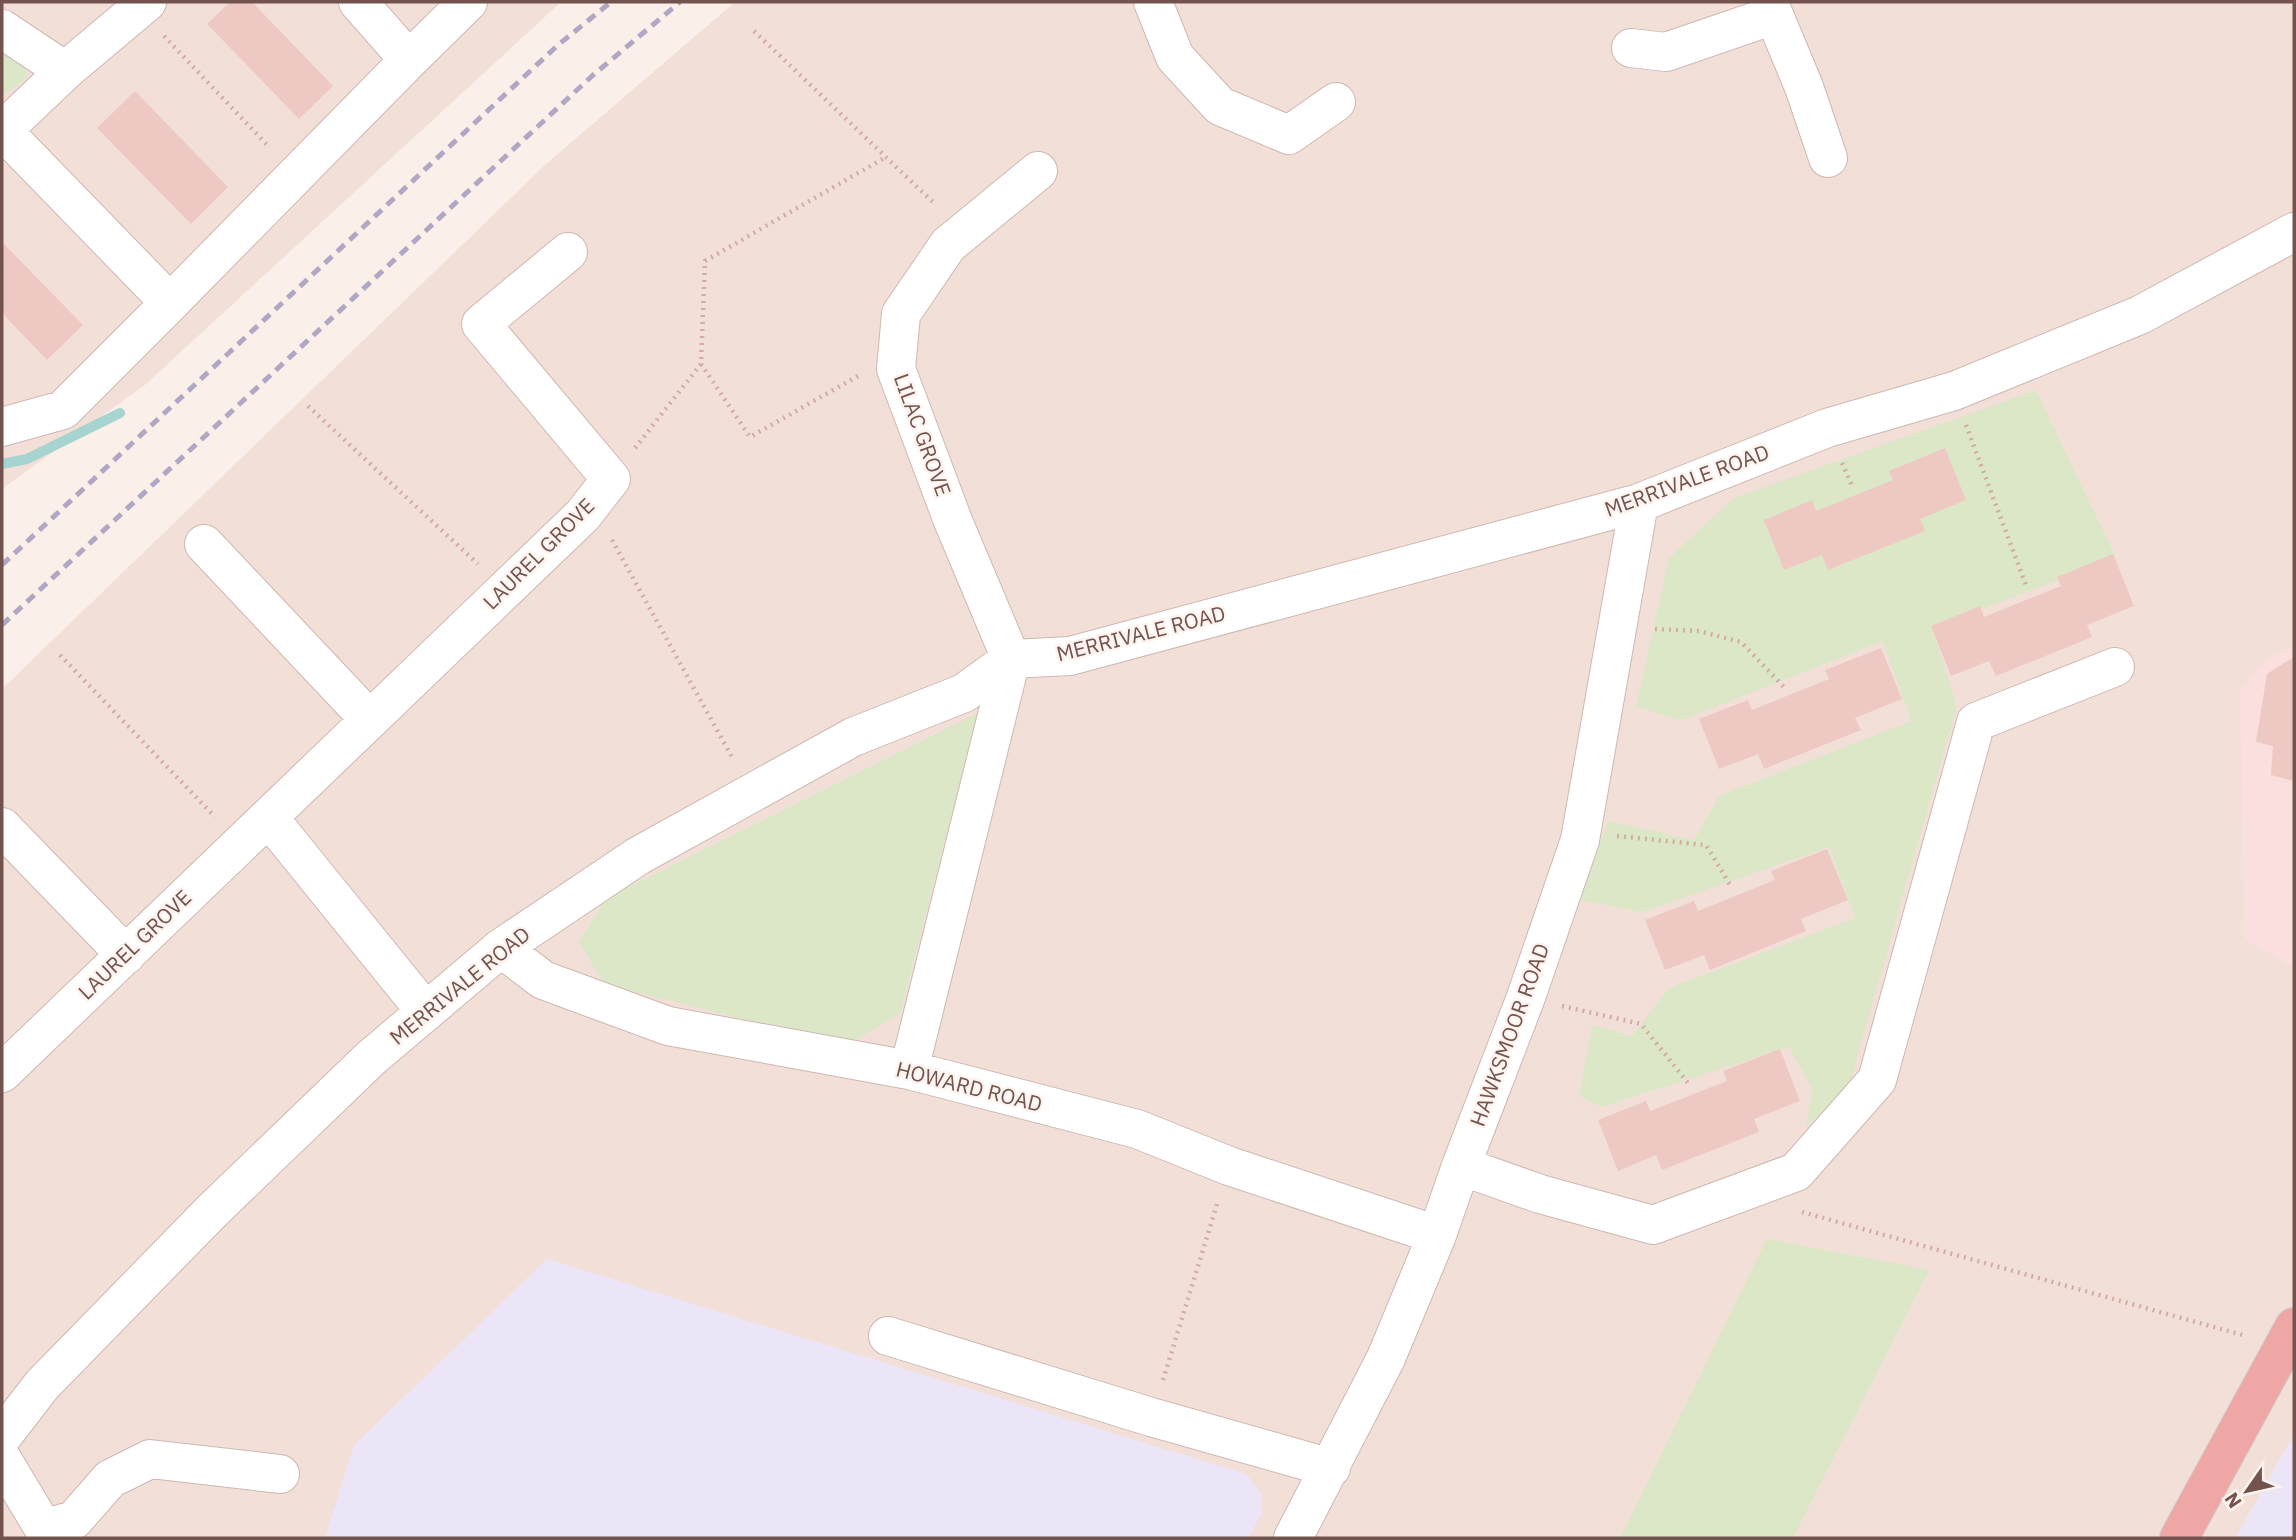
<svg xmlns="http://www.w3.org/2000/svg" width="2296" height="1540" viewBox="0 0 2296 1540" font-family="'IBM Plex Sans',sans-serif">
<rect width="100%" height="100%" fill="#fbefe9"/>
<path fill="#f2e0d8" d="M 2,2 L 561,2 L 146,384 L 2,489 Z
M 735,2 L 2294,2 L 2294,1538 L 2,1538 L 2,689 L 546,164 Z"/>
<path fill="#fadfde" d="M 2294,648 L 2294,967 L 2245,940 L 2240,693 L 2255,670 L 2276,655 Z"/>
<path fill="#ece5f7" d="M 547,1259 L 1246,1474 L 1261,1493 L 1262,1513 L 1248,1538 L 325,1538 L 354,1445 Z
M 2294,1434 L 2294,1538 L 2235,1538 Z"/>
<path fill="#dce7c8" d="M 2,47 L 21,56 L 28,77 L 2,96 Z
M 2036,390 L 2116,558 L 1932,628 L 1957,706 L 1847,1093 L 1806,1126 L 1812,1088 L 1789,1047 L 1601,1107 L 1579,1096 L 1592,1025 L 1632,1036 L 1669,988 L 1855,918 L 1829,847 L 1642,912 L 1580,900 L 1608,821 L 1694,840 L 1719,796 L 1911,721 L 1883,641 L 1682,720 L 1636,707 L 1669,558 L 1734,498 Z
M 978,713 L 900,1014 L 846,1045 L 604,984 L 579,942 L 605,899 Z
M 1767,1239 L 1929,1270 L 1793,1538 L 1620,1538 Z"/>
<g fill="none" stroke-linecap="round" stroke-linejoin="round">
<path stroke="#a6d4d0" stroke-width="10" d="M 2,464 L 27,459 L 120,413"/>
</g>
<path fill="#eec9c3" d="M 230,2 L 252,2 L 333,86 L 299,119 L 207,24 Z
M 135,91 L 228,187 L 191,224 L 97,128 Z
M 2,242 L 83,325 L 47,360 L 2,313 Z
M 1945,448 L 1966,500 L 1920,519 L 1925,531 L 1828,570 L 1822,555 L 1784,570 L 1764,520 L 1812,500 L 1816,511 L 1893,480 L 1889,471 Z
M 2113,554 L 2134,606 L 2087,625 L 2092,637 L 1996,676 L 1989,661 L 1951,676 L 1931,626 L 1980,606 L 1984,617 L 2061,586 L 2057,577 Z
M 1881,648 L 1902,699 L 1855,718 L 1861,730 L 1764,769 L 1758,754 L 1719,769 L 1699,719 L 1748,700 L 1752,710 L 1829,679 L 1825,670 Z
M 2292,658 L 2294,658 L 2294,781 L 2271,775 L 2273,746 L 2256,742 L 2267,674 Z
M 1827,849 L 1848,900 L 1801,919 L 1806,931 L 1710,970 L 1704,955 L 1665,970 L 1645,920 L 1694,901 L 1698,911 L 1775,880 L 1771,871 Z
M 1780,1049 L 1800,1101 L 1754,1119 L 1759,1132 L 1662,1170 L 1656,1155 L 1618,1171 L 1598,1120 L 1646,1101 L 1650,1111 L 1727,1081 L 1723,1071 Z"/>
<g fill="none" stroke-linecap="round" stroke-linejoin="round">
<g stroke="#ceb8b2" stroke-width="40">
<path id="minor" d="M 1153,2 L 1175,57 L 1220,106 L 1289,135 L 1336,102
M 1774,15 L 1804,87 L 1828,158
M 2,29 L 65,71
M 1631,48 L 1666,52 L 1774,15 L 1768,2
M 409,60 L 468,2
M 2,131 L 65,71 L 147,2
M 170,303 L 409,60 L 358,2
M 2,427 L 63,410 L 170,303 L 2,130
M 204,544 L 370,720
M 269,818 L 426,1012
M 2,827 L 126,955
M 501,948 L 543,980 L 668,1026 L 909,1070 L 1137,1129 L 1229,1166 L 1437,1235
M 909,1070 L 1011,659 L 953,521 L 896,369 L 901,314 L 948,245 L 1038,171
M 2,1073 L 583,515 L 611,479 L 481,324 L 568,252
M 1461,1166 L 1540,1194 L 1653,1225 L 1796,1172 L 1877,1080 L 1976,722 L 2115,667
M 888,1336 L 1151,1417 L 1331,1468
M 2,1437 L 42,1385 L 211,1212 L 371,1058 L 501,948 L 638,856 L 853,737 L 964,693 L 1011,659 L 1070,656 L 1639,503 L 1827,428 L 1954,391 L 2140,315 L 2294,232
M 2,1459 L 44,1529 L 45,1538
M 44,1529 L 74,1520 L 110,1479 L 150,1459 L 280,1474
M 1293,1538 L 1386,1358 L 1437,1235 L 1461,1166 L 1526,997 L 1580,840 L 1639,503"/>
</g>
<g stroke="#d5cbca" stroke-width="40">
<path id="highway" d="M 2179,1538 L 2294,1327"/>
</g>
<path stroke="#d3aca6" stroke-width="4.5" stroke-dasharray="2 5" stroke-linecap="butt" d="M 754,31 L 936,205
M 164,36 L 269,147
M 858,376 L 750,437 L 701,364 L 705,261 L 886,157
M 308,406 L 478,564
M 1966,425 L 2027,588
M 635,448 L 701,364
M 1842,463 L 1853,488
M 612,540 L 733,759
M 1655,629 L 1699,631 L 1741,642 L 1784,687
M 60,655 L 215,817
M 1617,836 L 1706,845 L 1732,888
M 1562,1006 L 1641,1024 L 1688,1083
M 1802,1212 L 2246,1336
M 1163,1380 L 1218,1201"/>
<use href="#minor" stroke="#fff" stroke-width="38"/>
<use href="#highway" stroke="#efa7a5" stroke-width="38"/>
<path stroke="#b0a7c4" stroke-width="5" stroke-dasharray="10 7" stroke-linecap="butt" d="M 2,565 L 558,45 L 611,2
M 2,625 L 592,76 L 680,2"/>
</g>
<g text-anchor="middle" stroke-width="5" stroke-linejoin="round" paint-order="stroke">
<g font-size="21" fill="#73534e" stroke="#fef4ef">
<text transform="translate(922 435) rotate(70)" y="7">LILAC GROVE</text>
<text transform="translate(1687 481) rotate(-20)" y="7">MERRIVALE ROAD</text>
<text transform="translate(539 554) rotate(-45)" y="7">LAUREL GROVE</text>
<text transform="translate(1141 634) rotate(-14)" y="7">MERRIVALE ROAD</text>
<text transform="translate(135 945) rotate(-44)" y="7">LAUREL GROVE</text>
<text transform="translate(460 986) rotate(-39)" y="7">MERRIVALE ROAD</text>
<text transform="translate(1510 1035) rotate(-70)" y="7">HAWKSMOOR ROAD</text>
<text transform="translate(969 1087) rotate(14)" y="7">HOWARD ROAD</text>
</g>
</g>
<rect width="2296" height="1540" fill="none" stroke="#73534e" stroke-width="7"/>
<g transform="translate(2247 1491) rotate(236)" stroke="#fef4ef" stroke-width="5" paint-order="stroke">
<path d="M0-5L12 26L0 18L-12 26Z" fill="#73534e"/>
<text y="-10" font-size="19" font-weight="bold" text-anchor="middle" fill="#73534e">N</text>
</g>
</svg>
